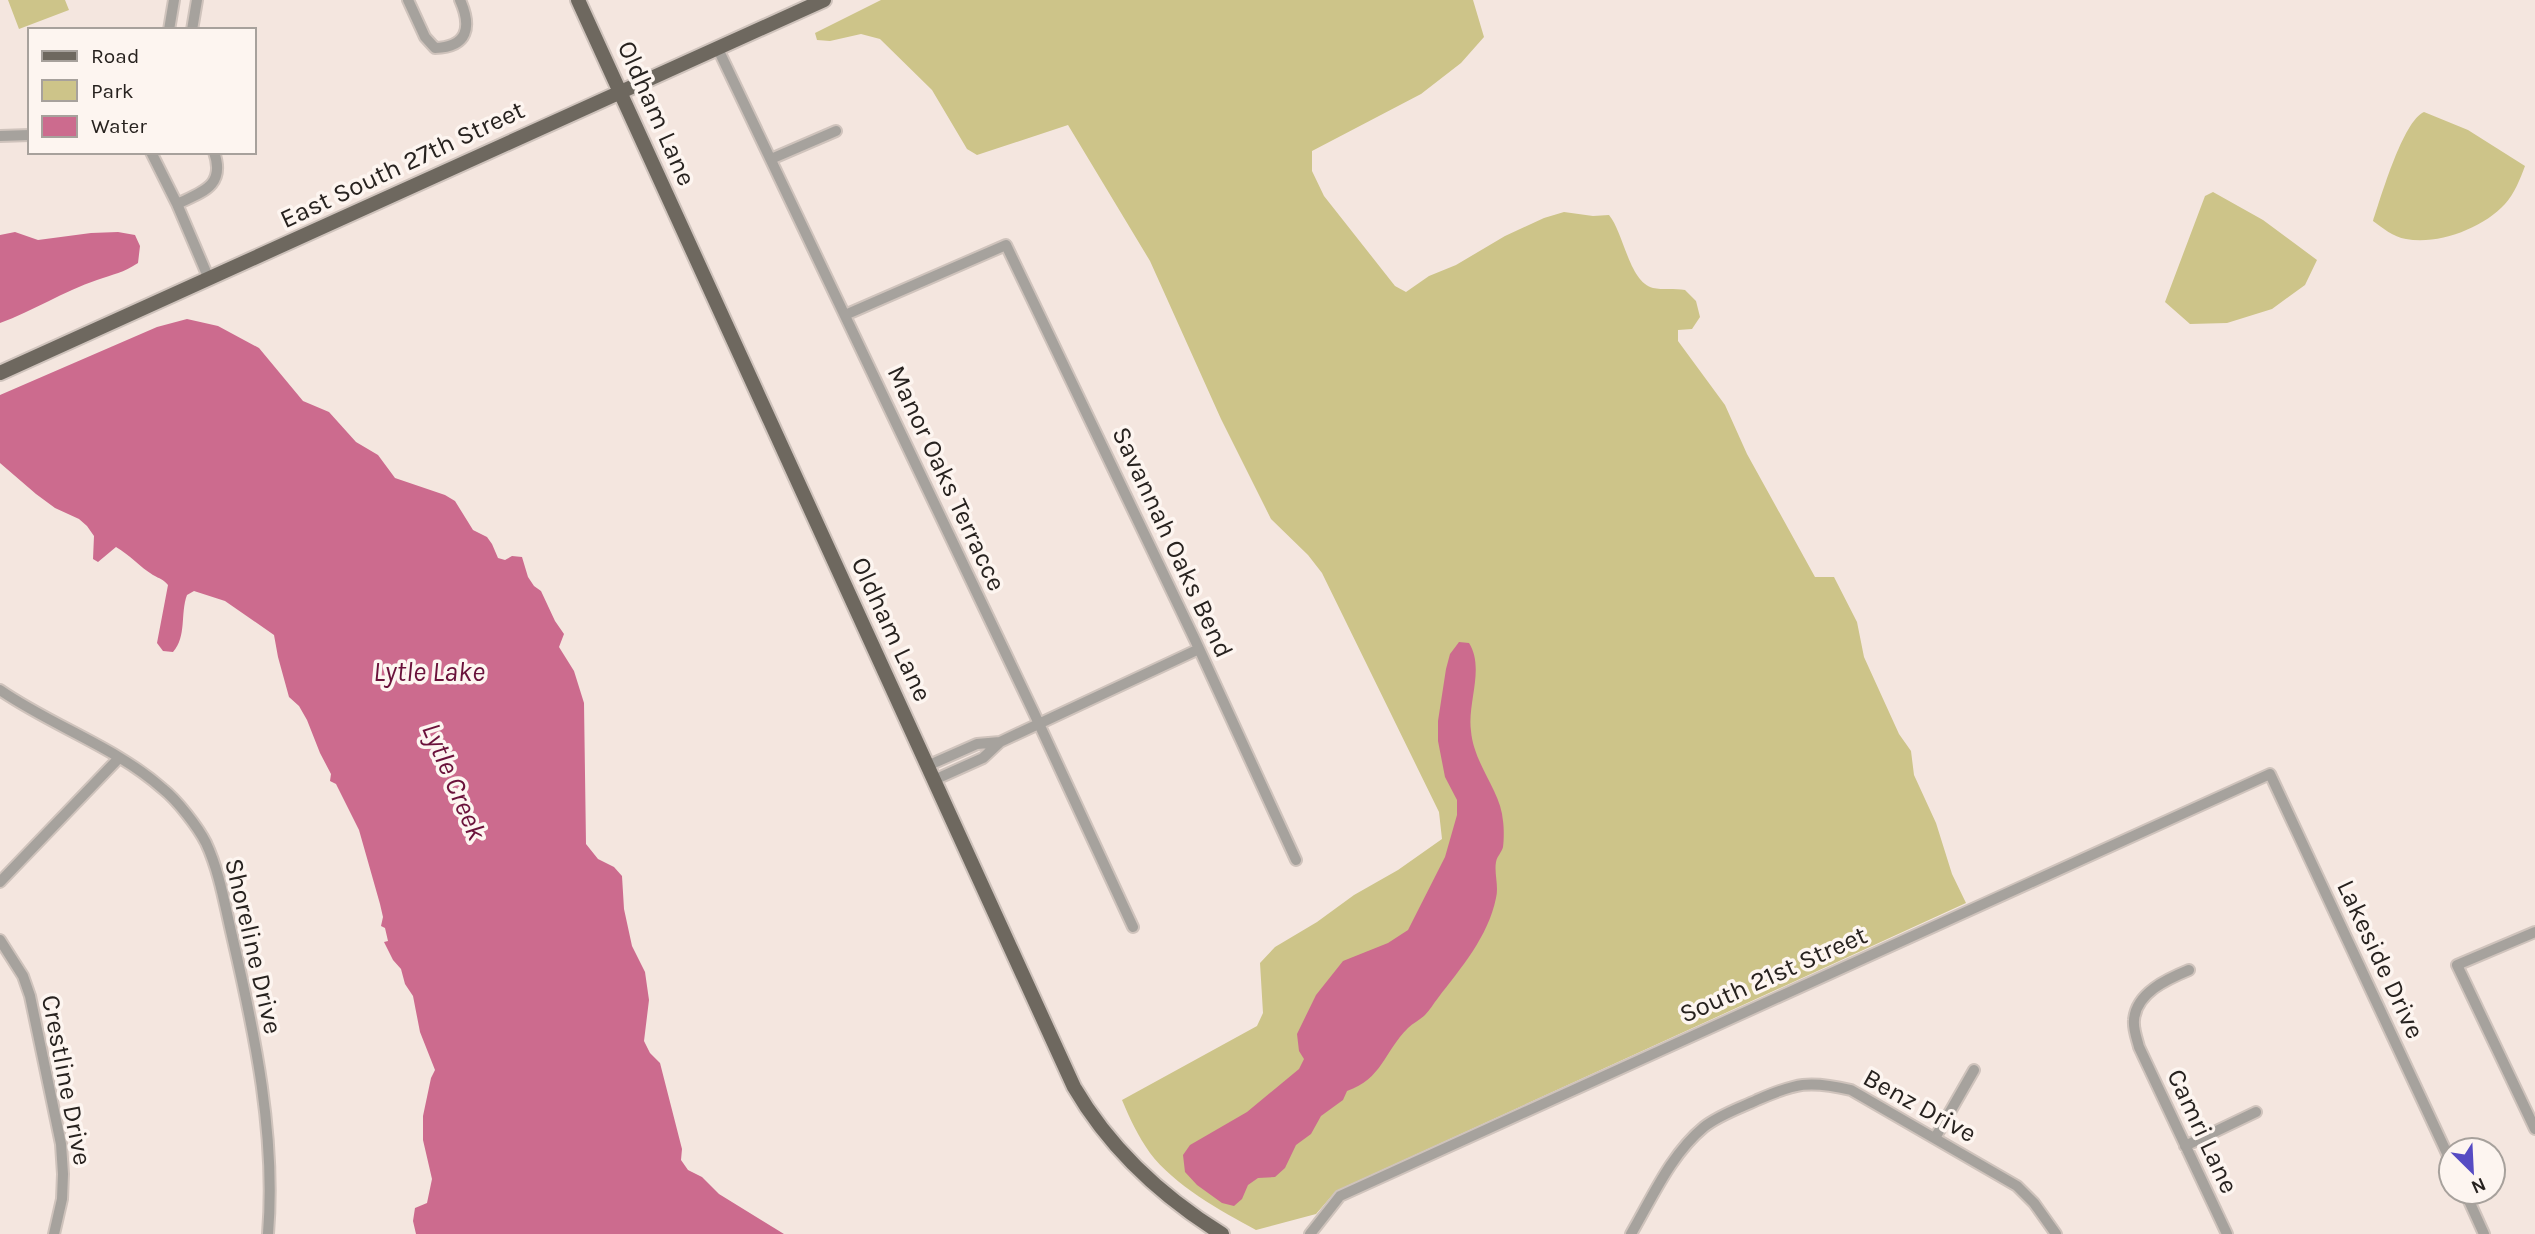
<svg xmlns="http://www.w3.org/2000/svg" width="2535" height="1234" viewBox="0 0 2535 1234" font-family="Karla,sans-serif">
<rect width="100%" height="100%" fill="#f4e6df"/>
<path fill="#cdc489" d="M 8,0 L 65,0 L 69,10 L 19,29 Z
M 881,0 L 1473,0 L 1484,37 L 1461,63 L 1421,94 L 1312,151 L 1312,171 L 1324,196 L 1395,286 L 1406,292 L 1429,276 L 1456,265 L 1505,236 L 1544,218 L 1564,212 L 1593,216 L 1609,215 C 1624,233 1629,282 1653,288 C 1662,290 1675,288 1685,290 L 1696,301 L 1700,317 L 1692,329 L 1678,330 L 1678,341 L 1725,405 L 1747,454 L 1815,577 L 1834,577 L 1857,622 L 1864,657 L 1899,734 L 1911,751 L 1914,775 L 1936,823 L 1952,874 L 1966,903 L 1336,1191 L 1316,1214 L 1256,1230 C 1221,1211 1174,1185 1150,1153 C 1138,1136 1130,1119 1122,1100 L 1257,1026 L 1263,1013 L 1260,963 L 1275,947 L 1317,922 L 1354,895 L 1398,870 L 1442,839 L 1439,812 L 1322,573 L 1308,555 L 1271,519 L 1221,419 L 1150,261 L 1068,125 L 977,155 L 967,149 L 932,90 L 880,39 L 861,34 L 830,41 L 817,40 L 815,33 Z
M 2424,112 L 2468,130 L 2525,166 C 2520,179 2515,193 2505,204 C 2483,228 2439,245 2406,239 C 2393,237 2383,228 2373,221 C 2381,197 2403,121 2424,112 Z
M 2213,192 L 2263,220 L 2317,260 L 2305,285 L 2272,309 L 2227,323 L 2190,324 L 2165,302 L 2205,196 Z"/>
<path fill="#cc6b8e" d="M 15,232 L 38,240 L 91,233 L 118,232 L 135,235 L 140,246 L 138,263 C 123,273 114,274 97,280 C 64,291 33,311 0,323 L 0,235 Z
M 187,319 L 218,326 L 259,348 L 303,401 L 329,412 L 356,442 L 378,455 L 395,478 L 445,495 L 455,501 L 473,530 L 487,537 L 492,544 L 498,558 L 505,560 L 512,556 L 522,557 L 528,577 L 534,586 L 541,591 L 555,621 L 564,634 L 559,647 L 574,671 L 584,703 L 586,844 L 598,859 L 614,867 L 622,876 L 624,909 L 632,946 L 645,972 L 649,1000 L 644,1041 L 650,1053 L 660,1063 L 682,1149 L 681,1160 L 688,1170 L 702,1177 L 719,1194 L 784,1234 L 416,1234 L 413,1221 L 415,1208 L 427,1203 L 432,1179 L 423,1140 L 423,1116 L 431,1078 L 435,1070 L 420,1032 L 413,996 L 405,984 L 401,969 L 393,960 L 384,942 L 388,941 L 385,928 L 381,926 L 383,917 L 380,904 L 359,830 L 336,784 L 330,781 L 331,774 L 320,753 L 307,720 L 299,706 L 289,697 L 278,657 L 274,635 L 225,601 L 194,591 L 187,595 C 180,614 187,636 173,652 L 163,651 L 157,643 L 168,585 C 163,579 160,579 153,575 C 140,567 130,555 116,547 L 98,562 L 93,559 L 94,536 L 87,526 L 79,519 L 55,508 L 36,494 L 0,463 L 0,395 L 157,327 Z
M 1459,642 L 1469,643 C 1485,668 1467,703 1471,731 C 1474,765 1501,791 1503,821 C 1504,828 1504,839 1503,847 C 1502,852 1497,856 1496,862 C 1494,873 1499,886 1496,898 C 1488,937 1461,968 1438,998 C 1433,1004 1430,1010 1425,1015 C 1420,1020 1413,1023 1408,1028 C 1384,1052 1382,1079 1347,1091 L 1343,1100 L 1321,1116 L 1311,1134 L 1296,1145 L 1285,1168 L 1275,1177 L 1258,1178 L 1248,1185 L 1242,1199 L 1234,1206 L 1222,1203 L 1197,1185 L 1185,1172 L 1183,1155 L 1190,1145 L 1247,1112 L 1299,1069 L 1304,1059 L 1299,1051 L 1297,1034 L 1316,995 L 1343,961 L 1388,943 L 1408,930 L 1445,857 L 1457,815 L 1457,800 L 1445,777 L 1438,741 L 1438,721 L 1446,669 L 1450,654 Z"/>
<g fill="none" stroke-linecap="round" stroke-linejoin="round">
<g stroke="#cfc3bc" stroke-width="14">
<path id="minor" d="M 408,0 L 425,37 L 435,48 C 468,47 472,27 460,0
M 169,30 L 174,0
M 192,30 L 197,0
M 718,49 L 1034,713 L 1133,927
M 0,136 L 30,135
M 151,152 L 177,204 L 209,279
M 771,159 L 836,131
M 177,204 C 202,192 226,186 214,152
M 845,315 L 1006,245 L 1195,640 L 1296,860
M 0,690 C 52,726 116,747 163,789 C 177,800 198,827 206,843 C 220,873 225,907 233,940 C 255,1035 276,1136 268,1234
M 927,766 L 977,744 L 1000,742
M 934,780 L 983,758 L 1000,742 L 1199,649
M 0,882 L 119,758
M 2535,932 L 2457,965 L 2535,1129
M 0,940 L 23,976 L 30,996 L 61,1144 L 63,1174 L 62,1199 L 54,1234
M 2189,970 C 2167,979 2136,993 2134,1020 C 2133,1029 2137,1039 2139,1047 L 2227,1234
M 1935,1138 L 1974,1070
M 2185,1146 L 2256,1112
M 2465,1192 L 2484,1234
M 1310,1234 L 1340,1196 L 2270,774 L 2451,1162
M 1631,1234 C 1652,1198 1671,1154 1704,1127 C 1719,1115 1740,1108 1757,1100 C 1796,1083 1809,1080 1851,1090 L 2017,1186 L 2034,1203 L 2056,1234"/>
</g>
<g stroke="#cfc3bc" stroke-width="18">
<path id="major" d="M 578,0 L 1074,1087 C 1110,1149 1161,1196 1222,1234
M 0,373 L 824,0"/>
</g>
<use href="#minor" stroke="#a6a29d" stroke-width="10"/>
<use href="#major" stroke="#6e685f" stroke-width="14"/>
</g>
<g text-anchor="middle" stroke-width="7" stroke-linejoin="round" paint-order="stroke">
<g font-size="26" fill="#27221f" stroke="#fdf5f0">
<text transform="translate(657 113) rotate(66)" y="9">Oldham Lane</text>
<text transform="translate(402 164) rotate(-25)" y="9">East South 27th Street</text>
<text transform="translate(947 478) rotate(65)" y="9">Manor Oaks Terracce</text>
<text transform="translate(1173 542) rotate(65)" y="9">Savannah Oaks Bend</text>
<text transform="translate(892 629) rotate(65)" y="9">Oldham Lane</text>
<text transform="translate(254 946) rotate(77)" y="9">Shoreline Drive</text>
<text transform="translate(2381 959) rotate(65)" y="9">Lakeside Drive</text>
<text transform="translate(1773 974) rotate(-24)" y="9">South 21st Street</text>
<text transform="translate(67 1080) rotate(79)" y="9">Crestline Drive</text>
<text transform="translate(1920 1105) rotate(29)" y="9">Benz Drive</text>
<text transform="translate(2203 1131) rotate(65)" y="9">Camri Lane</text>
</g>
<g font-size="28" font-style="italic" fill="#6a113a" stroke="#fdf5f0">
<text x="429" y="681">Lytle Lake</text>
<text transform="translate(455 781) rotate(67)" y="10">Lytle Creek</text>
</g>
</g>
<rect x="28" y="28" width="228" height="126" fill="#fdf5f0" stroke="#a7a19c" stroke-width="2"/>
<rect x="42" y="51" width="35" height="10" fill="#6e685f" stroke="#a7a19c" stroke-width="2"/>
<text x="91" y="63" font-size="21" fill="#27221f">Road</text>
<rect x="42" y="80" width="35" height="21" fill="#cdc489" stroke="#a7a19c" stroke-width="2"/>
<text x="91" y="98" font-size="21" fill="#27221f">Park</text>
<rect x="42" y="116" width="35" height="21" fill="#cc6b8e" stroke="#a7a19c" stroke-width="2"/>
<text x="91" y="133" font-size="21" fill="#27221f">Water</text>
<g transform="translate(2472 1171) rotate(156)"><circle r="33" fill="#fdf5f0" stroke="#a7a19c" stroke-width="2"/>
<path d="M0-5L12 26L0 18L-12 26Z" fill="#564bc3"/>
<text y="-10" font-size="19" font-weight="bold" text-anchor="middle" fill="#27221f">N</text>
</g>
</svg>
